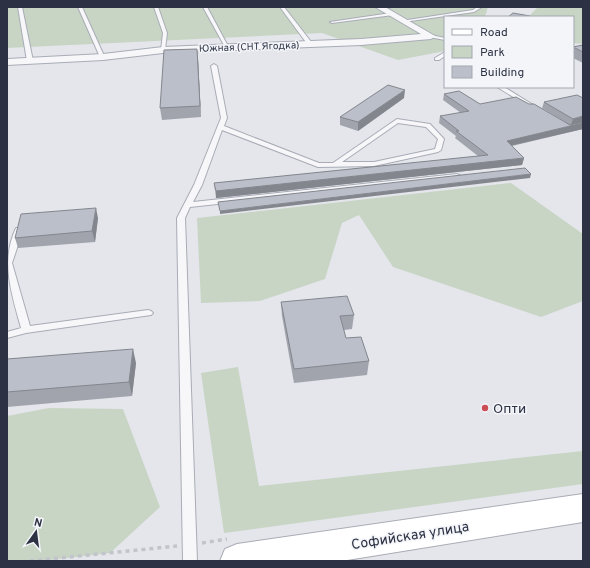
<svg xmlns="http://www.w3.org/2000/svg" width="590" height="568" viewBox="0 0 590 568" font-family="Overpass,sans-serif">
<rect width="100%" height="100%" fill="#e4e6eb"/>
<path fill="#c8d5c5" d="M 7,7 L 488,7 L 485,17 L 445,17 L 445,51 L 398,60 L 322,33 L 7,48 Z
M 538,7 L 583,7 L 583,44 L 573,43 L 573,17 L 528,17 Z
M 511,183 L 583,234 L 583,301 L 541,317 L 393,267 L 359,215 L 342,223 L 325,279 L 260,301 L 201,303 L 197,218 Z
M 238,367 L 259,486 L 583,451 L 583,484 L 224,533 L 201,373 Z
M 49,408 L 123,409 L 160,507 L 110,553 L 41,561 L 7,561 L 7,416 Z"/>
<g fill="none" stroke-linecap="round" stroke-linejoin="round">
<g stroke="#a9acb6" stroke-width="2">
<path id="service" d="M 18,7 L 22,7 L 33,61 L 30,63 L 27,61 Z
M 78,7 L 82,7 L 105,58 L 100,57 Z
M 154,7 L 158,7 L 167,33 L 165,50 L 163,51 L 161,50 L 163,33 Z
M 203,7 L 207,7 L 229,48 L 225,47 Z
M 280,7 L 284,7 L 312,43 L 312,45 L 308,45 Z
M 380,7 L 392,7 L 381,9 L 379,8 Z
M 477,7 L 482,7 L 474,12 L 403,22 L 401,21 L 473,10 Z
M 391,13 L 393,15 L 332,23 L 330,22 Z
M 431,35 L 445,38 L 445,40 L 429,37 L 429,36 Z
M 445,52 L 445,56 L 439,60 L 435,60 L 435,58 Z
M 214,64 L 217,66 L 227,118 L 224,126 L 319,163 L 333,163 L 397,119 L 430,124 L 444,139 L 441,150 L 438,152 L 374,166 L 318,167 L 222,130 L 202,185 L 193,202 L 457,174 L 461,176 L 457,178 L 190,207 L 185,218 L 197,561 L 183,561 L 177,218 L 194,185 L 221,118 L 211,66 ZM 398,123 L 426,127 L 438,139 L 435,149 L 374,162 L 342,162 Z
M 497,87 L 504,87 L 543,111 L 538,112 Z
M 16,228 L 22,228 L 23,230 L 12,263 L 30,326 L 148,310 L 151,311 L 153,313 L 151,315 L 26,333 L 7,338 L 7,332 L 21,328 C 12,295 0,261 16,228 Z"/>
</g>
<g stroke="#a9acb6" stroke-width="2">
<path id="minor" d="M 375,7 L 385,7 L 435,36 L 431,39 L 361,45 L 163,53 L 103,60 L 7,65 L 7,59 L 103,54 L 163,47 L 361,39 L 421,34 Z"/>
</g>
<g stroke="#a9acb6" stroke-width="2">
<path id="secondary" d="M 583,494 L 583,522 L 341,561 L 220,561 L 225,549 L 237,544 Z"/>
</g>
<path stroke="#c2c4cb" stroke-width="3.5" stroke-dasharray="4 4" stroke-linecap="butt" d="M 202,543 L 227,539
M 30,561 L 177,546"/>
<use href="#service" fill="#f7f7fa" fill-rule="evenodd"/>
<use href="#minor" fill="#f7f7fa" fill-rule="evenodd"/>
<use href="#secondary" fill="#fff" fill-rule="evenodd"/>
</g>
<path fill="#a1a4ad" d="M 583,45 L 583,63 L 573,58 L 573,47 Z
M 198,59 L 201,117 L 162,120 L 160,108 Z
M 444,94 L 480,104 L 529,104 L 570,125 L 542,108 L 544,102 L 583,122 L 583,129 L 512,146 L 524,158 L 522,165 L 216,198 L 214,183 L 478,156 L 455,138 L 456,136 L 439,123 L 440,116 L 461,113 L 443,100 Z
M 404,98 L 358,131 L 340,125 L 340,117 Z
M 98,218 L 95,242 L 18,248 L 15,238 Z
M 281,302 L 354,315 L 352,329 L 344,330 L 346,338 L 369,361 L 367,375 L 294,383 L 282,316 Z
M 7,359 L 136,363 L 132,396 L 7,407 Z"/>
<path fill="#83868d" d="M 197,49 L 198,59 L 201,117 L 200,106 Z
M 405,90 L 404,98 L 358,131 L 358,122 Z
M 583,116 L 583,122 L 571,125 L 573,119 Z
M 583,123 L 583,129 L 505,147 L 507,141 Z
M 524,158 L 522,165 L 216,198 L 216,191 Z
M 531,174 L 530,178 L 220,214 L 220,211 Z
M 96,208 L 98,218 L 95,242 L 92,231 Z
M 133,349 L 136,363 L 132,396 L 129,382 Z"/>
<path fill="#bbbfc9" stroke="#83868d" d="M 513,13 L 530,16 L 529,17 L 508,17 Z
M 583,45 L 583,52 L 573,47 Z
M 197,49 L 200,106 L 160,108 L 164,50 Z
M 388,85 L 405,90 L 358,122 L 340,117 Z
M 459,91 L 480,104 L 516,97 L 529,104 L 534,104 L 570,125 L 583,122 L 583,123 L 507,141 L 524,158 L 216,191 L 214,183 L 488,155 L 456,131 L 459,131 L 440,116 L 469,111 L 444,94 Z
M 577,95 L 583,98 L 583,116 L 573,119 L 544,102 Z
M 525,168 L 531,174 L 220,211 L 218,202 Z
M 96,208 L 92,231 L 15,238 L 21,214 Z
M 347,296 L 354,315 L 340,316 L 346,338 L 361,337 L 369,361 L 294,369 L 281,302 Z
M 133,349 L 129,382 L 7,392 L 7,359 Z"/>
<circle fill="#cc4d55" stroke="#f4f5f9" stroke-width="1.5" cx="485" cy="408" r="4"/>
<g text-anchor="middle" stroke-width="3" stroke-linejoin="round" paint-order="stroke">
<g font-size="10" fill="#2c3244" stroke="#f4f5f9">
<text transform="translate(249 46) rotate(-2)" y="4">Южная (СНТ Ягодка)</text>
</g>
<g font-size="14" fill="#2c3244" stroke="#f4f5f9" text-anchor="start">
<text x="493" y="413">Опти</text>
</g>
<g font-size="14" fill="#2c3244" stroke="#f4f5f9">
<text transform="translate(410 535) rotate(-9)" y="5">Софийская улица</text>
</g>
</g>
<rect width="590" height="568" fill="none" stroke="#2c3244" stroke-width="16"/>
<rect x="444" y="16" width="130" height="72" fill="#f4f5f9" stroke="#a4a7b1"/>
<rect x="452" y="29" width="20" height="6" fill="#ffffff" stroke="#a4a7b1"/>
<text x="480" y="36" font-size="12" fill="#2c3244">Road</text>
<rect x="452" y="46" width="20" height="12" fill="#c8d5c5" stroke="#a4a7b1"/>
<text x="480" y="56" font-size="12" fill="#2c3244">Park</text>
<rect x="452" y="66" width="20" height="12" fill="#bbbfc9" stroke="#a4a7b1"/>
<text x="480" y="76" font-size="12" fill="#2c3244">Building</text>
<g transform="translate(36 532) rotate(14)" stroke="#f4f5f9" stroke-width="3" paint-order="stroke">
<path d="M0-3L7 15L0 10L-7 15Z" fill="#2c3244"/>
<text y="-6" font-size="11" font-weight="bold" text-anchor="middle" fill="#2c3244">N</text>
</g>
</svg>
